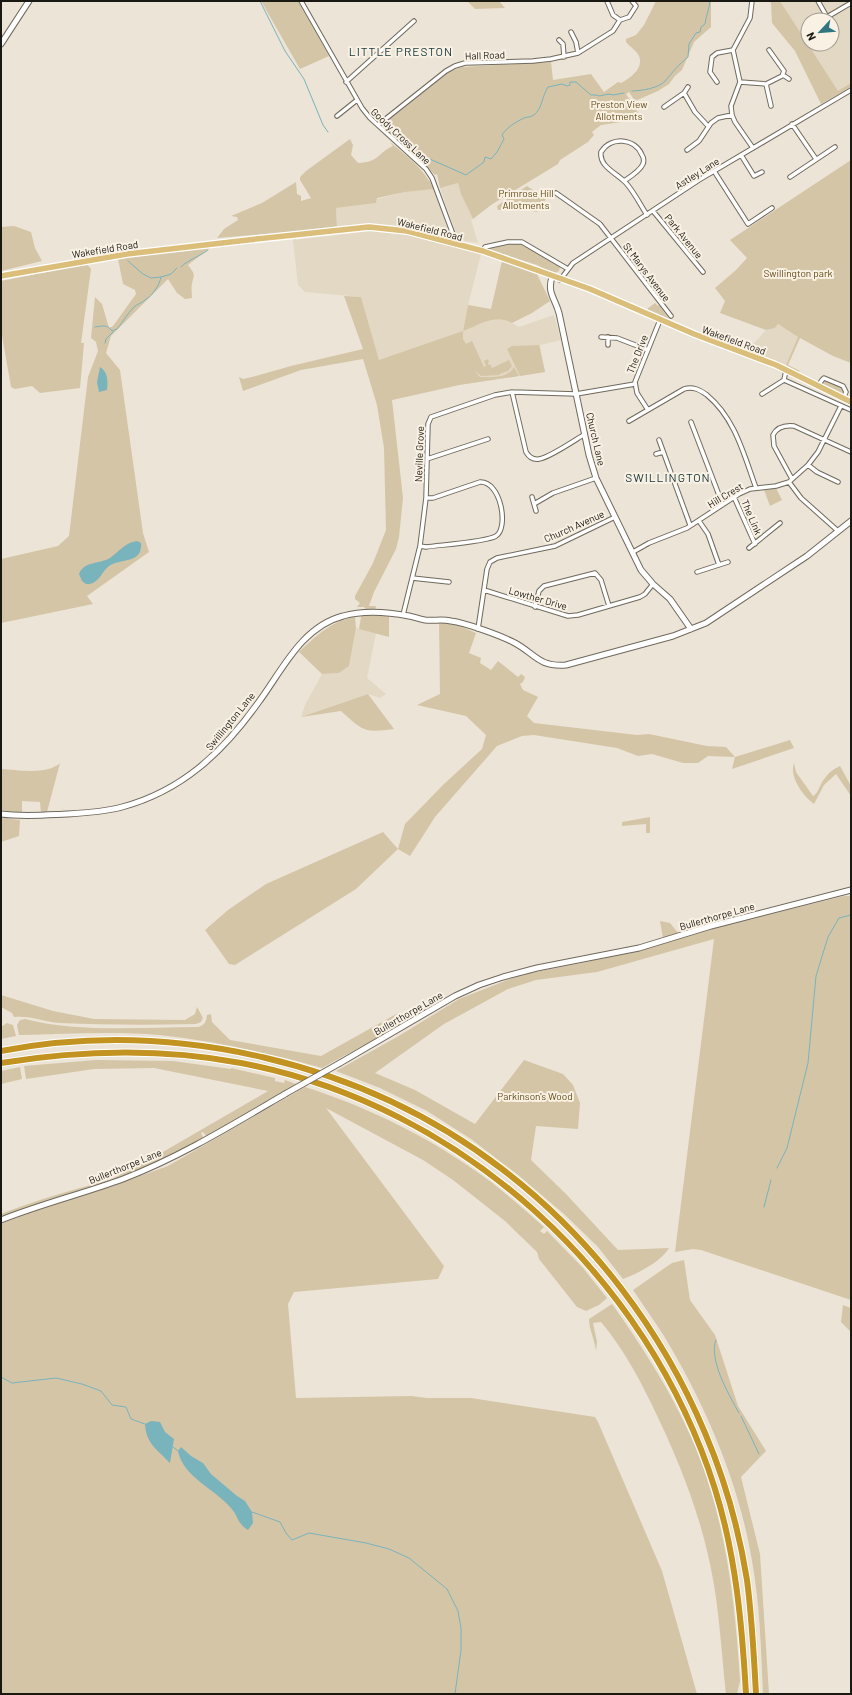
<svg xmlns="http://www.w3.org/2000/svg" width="852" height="1695" viewBox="0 0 852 1695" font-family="Barlow,sans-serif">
<rect width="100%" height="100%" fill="#ece4d6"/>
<path fill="#e3d8c3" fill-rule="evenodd" d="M 780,1 L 851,1 L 851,83 L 838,92 ZM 808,20 L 832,20 L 832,44 L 808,44 Z
M 458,183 L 461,194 L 473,219 L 471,220 L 478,243 L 465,241 L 456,233 L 440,188 Z
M 434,189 L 449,235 L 448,237 L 391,225 L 337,228 L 336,208 L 376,203 L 377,199 L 405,192 Z
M 372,231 L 392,232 L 411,236 L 481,254 L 468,305 L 463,331 L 494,318 L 501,318 L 507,320 L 519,327 L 554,315 L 561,340 L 540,345 L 545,372 L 459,385 L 392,400 L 379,360 L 361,297 L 305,292 L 298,285 L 293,240 Z
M 778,324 L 798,337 L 786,365 L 748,350 L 766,330 L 775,328 Z
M 356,628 L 376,633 L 367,678 L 386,694 L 380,698 L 368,694 L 301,717 L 305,705 L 322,674 L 339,673 L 349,666 Z"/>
<path fill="#d5c5a7" d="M 261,1 L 298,1 L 329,56 L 300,69 Z
M 467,1 L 499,1 L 505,8 L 475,9 Z
M 656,1 L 711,1 L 711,27 L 694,42 L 682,70 L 675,76 L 669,84 L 658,91 L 635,101 L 629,92 L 626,94 L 642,119 L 601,125 L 592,132 L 594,135 L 588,142 L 560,160 L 558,164 L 491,205 L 473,219 L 461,194 L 458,183 L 440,188 L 437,174 L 435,175 L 386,129 L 385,123 L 449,72 L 462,67 L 551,62 L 553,80 L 591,74 L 604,92 L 618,82 L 621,83 C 631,78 644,68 639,56 C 637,51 629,46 626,42 L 626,39 L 636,35 L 644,25 Z
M 769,1 L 780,1 L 838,91 L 851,83 L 851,87 L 821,104 L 795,51 L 772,23 L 771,3 Z
M 350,139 L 353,145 L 351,155 L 358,163 C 380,162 377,153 393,146 L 390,142 C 407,156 424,169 434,189 L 405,192 L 377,198 L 376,203 L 336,208 L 337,228 L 217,238 L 224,229 L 238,220 L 237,217 L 231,216 L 262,203 L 296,182 L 297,194 L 301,196 L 301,201 L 311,198 L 300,180 L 300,177 L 306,171 Z
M 851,160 L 851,363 L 833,356 L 800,338 L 788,365 L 800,371 L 799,372 L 786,365 L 798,337 L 778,324 L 775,328 L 766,330 L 720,313 L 725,301 L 715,288 L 736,270 L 747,258 L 730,240 Z
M 527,186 L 546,199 L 537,212 L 523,209 L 498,210 L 497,206 Z
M 14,226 L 31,232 L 35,248 L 42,261 L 1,271 L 1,227 Z
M 519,243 L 527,245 L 560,267 L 559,271 L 554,274 L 537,265 L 487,249 Z
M 211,247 L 188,265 C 196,276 194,273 192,284 C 191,288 192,294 192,298 L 185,299 L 177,293 L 168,279 L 111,336 L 106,353 L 120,370 L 143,533 L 149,552 L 87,596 L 93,604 L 1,623 L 1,559 L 58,546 L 69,536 L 88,377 L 98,351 L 96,342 L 91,338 L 95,297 L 102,304 L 109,328 L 113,326 L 136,294 L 135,290 L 123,284 L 118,259 Z
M 502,261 L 537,274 L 550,301 L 532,313 L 512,323 C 496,313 479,325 463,331 L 463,339 L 466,344 L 472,341 L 484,367 L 486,366 L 484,361 L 488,359 L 489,362 L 488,363 L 488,365 L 490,364 L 492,368 L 509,360 L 512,366 L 508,371 L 499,374 L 500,375 L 481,376 L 474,370 L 480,377 C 493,377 507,379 514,367 L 519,376 L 459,385 L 392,400 L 403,498 L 399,537 L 396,549 L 374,592 L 369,606 L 376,606 L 375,610 L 367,611 L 364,607 L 357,607 L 360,603 L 355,599 L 355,596 L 373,563 L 386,530 L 384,448 L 377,405 L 363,359 L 301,370 L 243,391 L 239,377 L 243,379 L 252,377 L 291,366 L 363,349 L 344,296 L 361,297 L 379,360 L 463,331 L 468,305 L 491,309 Z
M 87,264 L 91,269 L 81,343 L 84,343 L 80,388 L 40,393 L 32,386 L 15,389 L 11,387 L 1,330 L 1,281 Z
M 655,303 L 658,306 L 659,305 L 669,319 L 647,309 Z
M 539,345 L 545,372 L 520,376 L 507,349 L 512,346 Z
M 825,380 L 843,388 L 845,392 L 843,394 L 823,384 L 822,383 Z
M 776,488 L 782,500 L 770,506 L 764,490 Z
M 363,615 L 389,616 L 389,637 L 359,629 L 361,617 Z
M 355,617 L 356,628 L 349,666 L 339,673 L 322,674 L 299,652 C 315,637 332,620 355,617 Z
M 439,622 L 455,624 L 476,633 L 469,653 L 481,658 L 480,663 L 491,670 L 498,661 L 518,677 L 521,674 L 525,677 L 523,682 L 520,684 L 523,690 L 538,697 L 527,716 L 534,723 L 637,735 L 649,734 L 707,746 L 726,747 L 735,757 L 790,740 L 794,748 L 732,769 L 735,757 L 708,756 L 698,763 L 683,763 L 652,754 L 638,756 L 617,748 L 534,735 L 522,736 L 497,746 L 435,817 L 410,856 L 398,849 L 356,889 L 235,965 L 229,964 L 205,930 L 228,910 L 266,884 L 383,832 L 398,849 L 405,824 L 444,784 L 482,749 L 486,735 L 466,716 L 417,705 L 440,694 Z
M 368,694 L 394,729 C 364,733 363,731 341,711 L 301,717 Z
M 60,763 L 47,812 L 41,813 L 40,802 L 22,801 L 22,813 L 1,810 L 1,769 C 18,770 48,775 60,763 Z
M 794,763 L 796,772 L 813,796 C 819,793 820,783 825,778 C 829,772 834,769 840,766 L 851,786 L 851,796 L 836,774 L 824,785 L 814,804 C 803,796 789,777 794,763 Z
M 650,817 L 650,833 L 646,833 L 646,824 L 622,826 L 622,822 Z
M 1,818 L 20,820 L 19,836 L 1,842 Z
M 844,896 L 851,896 L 851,1300 L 701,1250 L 693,1249 L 675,1252 L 714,939 L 597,972 L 536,980 L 508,989 L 444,1024 L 375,1073 L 415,1090 L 475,1124 L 524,1060 L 563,1074 L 573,1085 L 580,1103 L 578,1129 L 536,1126 L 531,1160 L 566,1194 L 618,1250 L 669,1248 C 662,1261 637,1274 623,1279 L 598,1247 L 564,1214 L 517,1174 L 471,1139 L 427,1111 L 380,1088 L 336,1071 L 397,1037 L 459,999 L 520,975 L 582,963 L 651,947 L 717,927 Z
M 660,921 L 670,923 L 679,934 L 663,938 Z
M 1,995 L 53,1011 L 94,1019 L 185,1020 L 195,1014 L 197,1007 L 203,1018 L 201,1022 L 196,1024 C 151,1025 106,1025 60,1023 C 45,1022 29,1015 14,1017 L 12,1013 L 1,1007 Z
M 398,1013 L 400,1016 L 422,1013 L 322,1068 C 268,1053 216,1041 159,1035 C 113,1031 66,1034 19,1035 L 17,1025 L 20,1020 L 25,1019 C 79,1033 142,1027 198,1027 C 205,1025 206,1022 207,1015 L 211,1014 L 212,1022 L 230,1040 L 321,1056 Z
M 7,1023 L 13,1025 L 16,1036 L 1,1039 L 1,1027 Z
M 96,1060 L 173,1061 L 231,1069 L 231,1068 L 275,1078 L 275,1081 L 284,1083 L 285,1080 L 296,1084 L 207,1137 L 203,1132 L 201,1133 L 203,1137 L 202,1140 L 162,1160 L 115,1180 L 112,1179 L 156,1156 L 268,1091 L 154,1068 L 94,1069 L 26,1079 L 24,1066 Z
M 20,1067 L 22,1079 L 1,1084 L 1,1071 Z
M 305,1087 C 371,1108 435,1140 491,1182 C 509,1196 527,1212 544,1227 L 540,1231 L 544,1234 L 547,1231 L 583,1268 L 607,1298 L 599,1305 L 586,1311 L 577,1307 L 539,1259 L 537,1252 L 505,1221 L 453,1180 L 423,1160 L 326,1108 L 444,1266 L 438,1279 L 294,1292 L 288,1304 L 296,1398 L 411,1396 L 427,1398 L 471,1398 L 595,1417 L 598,1422 L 662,1571 L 697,1694 L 1,1694 L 1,1224 L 41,1208 L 112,1186 L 168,1166 Z
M 109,1180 L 107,1183 L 35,1205 L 1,1219 L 1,1214 C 36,1200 72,1190 109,1180 Z
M 684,1260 L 690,1300 L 715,1335 L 738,1406 L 766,1451 L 741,1477 L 760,1554 L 769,1694 L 763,1694 C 761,1650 760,1605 752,1561 C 739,1482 705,1404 664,1336 C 654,1320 643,1305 633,1290 L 672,1263 Z
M 612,1304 C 642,1346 670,1390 691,1437 C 725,1514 735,1598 740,1681 L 737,1694 L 726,1694 C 722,1658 720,1621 714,1585 C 704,1523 680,1462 652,1405 C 638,1376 622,1347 601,1322 L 593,1323 L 597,1342 L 596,1351 C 595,1340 589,1330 589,1319 Z
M 843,1305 L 851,1308 L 851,1332 L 841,1322 Z"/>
<path fill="#79b3bc" d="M 100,367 C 108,372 108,381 107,390 L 99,392 L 97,382 Z
M 137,541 L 141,543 C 143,564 120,558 109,566 C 101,572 99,585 86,584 L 82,581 L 79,574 C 84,561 100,564 110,558 C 120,551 124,543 137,541 Z
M 151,1421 L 160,1422 L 165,1432 L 174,1439 L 170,1463 C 158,1450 146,1444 145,1424 Z
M 181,1447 L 191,1456 L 203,1463 L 211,1474 L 237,1496 L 245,1501 L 252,1512 L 253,1523 L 248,1530 C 236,1522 239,1517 231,1508 C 215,1489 183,1477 178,1451 Z"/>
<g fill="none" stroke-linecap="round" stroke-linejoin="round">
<path stroke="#79b3bc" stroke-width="1" d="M 260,1 L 285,51 L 304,79 L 323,125 L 328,132
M 632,91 C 641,91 659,88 665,81 C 673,72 678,65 688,57 L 689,44 L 696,33 L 700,32 L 701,27 L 705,24 C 706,16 709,10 710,1
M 423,156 L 466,175 L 484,162 L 485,157 L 491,159 L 497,152 L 504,139 L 502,135 C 507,127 516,122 524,118 C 527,117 531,117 534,115 C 542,109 542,96 548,87 L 562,84 L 567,86 L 570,85 L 570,82 L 576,82 L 591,95 L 596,95 L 599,96 L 609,94 L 613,95 L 624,93
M 128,261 L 143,274 L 151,278 L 161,277
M 181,267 C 189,259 199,257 208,250
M 95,327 C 103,326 107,324 112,331 L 117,329 C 123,322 127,314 134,307 C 137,304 142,303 145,300 C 153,295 159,286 161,277 L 171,274 L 177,268
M 105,343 L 106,339 L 113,332
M 777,1168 L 787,1148 L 808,1063 L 816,976 L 828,937 L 839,918 L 851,915
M 764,1207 L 771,1180
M 716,1340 C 708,1359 729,1395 739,1413
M 1,1377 L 12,1383 L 56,1378 L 82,1384 L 101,1391 L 112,1405 L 126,1407 L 131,1419 L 145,1424
M 741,1416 L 759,1454
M 173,1447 L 178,1451
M 252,1512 L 280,1522 L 286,1533 L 292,1540 L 309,1533 L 366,1543 L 389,1549 L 409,1558 L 447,1589 L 458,1611 L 461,1628 L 461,1650 L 455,1694"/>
<g stroke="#6f695d" stroke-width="5.5">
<path id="street" d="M 301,1 L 362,108 L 370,118 L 426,169 L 432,178 L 457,245
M 607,1 L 613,15 L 620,20
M 752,1 L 750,18 L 733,50 L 740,82 L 731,106 L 732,115 L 735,122 L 753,148
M 818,1 L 827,17 L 851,3
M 571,32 L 576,42 L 578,53
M 559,40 L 563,44 L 564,57
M 783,75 L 789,79
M 346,82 L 414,21
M 717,82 L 710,72 L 712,57 L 717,53 L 733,50
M 740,82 L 766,84 L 782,76 L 784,71 L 769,50
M 766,84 L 771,106
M 684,93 L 688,87
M 664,107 L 684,93 L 695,112 L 708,126
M 337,116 L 357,100
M 792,124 L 816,159
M 378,125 L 446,71 L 455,66 L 465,63 L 533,61 L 551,59 L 578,53 L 613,31 L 620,20 L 629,17 L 636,6 L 632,1
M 687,150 L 699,141 L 711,123 L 718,118 L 732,115
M 741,155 L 754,176 L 762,172
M 714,171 L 748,224 L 772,208
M 790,177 L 835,147
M 624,181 C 630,177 640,171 643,164 C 644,161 644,158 642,155 C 635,138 611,136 601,152 C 599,167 617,173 626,183 C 634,192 640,204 647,215
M 556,193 L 600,224 L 671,316
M 653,211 L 703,272
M 483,251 L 485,247 L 508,242 L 522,242 L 568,269
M 560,280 L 573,263 L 699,180 L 851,90
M 601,337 L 617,338 L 648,350
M 608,337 L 608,345
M 784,380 L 851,410
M 818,386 L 822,380 L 824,378 L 843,386 L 846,392 L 843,399
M 512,392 L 526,452 C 529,457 533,460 539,459 C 549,458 575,440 585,434
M 762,394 L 784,380 L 786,370
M 648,410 L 637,393 L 635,382 L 660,320
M 629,421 L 684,389 C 693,386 700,390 707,395 C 735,418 744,455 756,488
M 691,422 L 722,503
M 659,440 L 690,525
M 656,454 L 663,452
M 427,459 L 488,439
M 808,465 L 817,472 L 838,482
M 792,479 L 774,446 L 773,435 C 777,427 784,425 794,426 L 851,452
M 789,482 L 801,498 L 838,531
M 532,497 L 536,511
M 734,497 L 755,544
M 534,504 L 553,493 L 596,478
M 699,521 L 708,534 L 719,565
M 420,546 L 426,547 C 439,545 487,542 496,536 C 509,528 501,481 480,482 L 433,498 L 426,498
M 749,548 L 780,523
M 633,552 L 649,543 L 687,528 L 739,494 L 750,489 L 776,486 L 789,482 L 808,465 L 818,452 L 841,406
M 697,572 L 728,562
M 412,578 L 449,582
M 484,590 L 568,616 L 578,615 L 640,597 L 645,594 L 653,584
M 535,607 L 539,591 L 544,586 L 595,573 L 601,580 L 609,606
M 403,615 L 420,546 L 426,498 L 428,424 L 431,417 L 495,395 L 512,392 L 576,394 L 635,384
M 478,629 L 487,569 L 490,562 L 497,558 L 555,546 L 615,517"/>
</g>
<g stroke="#6f695d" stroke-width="7">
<path id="secondary" d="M 1,44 L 29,1
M 552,277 C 547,293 555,298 559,313 L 589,455 L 596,478 L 641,570 L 653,584 L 670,599 L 691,629
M 1,814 C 23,817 45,815 67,814 C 85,813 104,812 122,807 C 182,791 223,752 258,703 C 282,671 301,627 343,616 C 364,610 388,612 409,616 C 414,617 419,619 425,620 C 434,621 442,619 451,621 C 466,623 499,635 513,642 C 535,653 537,667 566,665 L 673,636 L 706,623 L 807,556 L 851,521
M 340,1063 L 455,996 L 479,985 L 503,977 L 537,968 L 639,948 L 711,926 L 851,890
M 1,1220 C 41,1204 82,1194 123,1179 C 180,1157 232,1125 285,1094"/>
</g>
<g stroke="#fff" stroke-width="8">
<path id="primary" d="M 1,276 L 127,254 L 248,240 L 369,227 L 407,231 L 483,251 L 590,289 L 694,334 L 776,365 L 851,402"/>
</g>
<g stroke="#fff" stroke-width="8">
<path id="highway" d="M 1,1051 C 173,1018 363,1062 502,1169 C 591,1237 662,1330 705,1433 C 725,1480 739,1530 747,1580 C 752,1618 754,1656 756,1694
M 1,1063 C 81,1050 162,1048 241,1063 C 462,1105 648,1276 715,1489 C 736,1556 742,1625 746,1694"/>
</g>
<use href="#street" stroke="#fff" stroke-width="3.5"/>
<use href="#secondary" stroke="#fff" stroke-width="5"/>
<use href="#primary" stroke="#dbbe7a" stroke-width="5.5"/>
<use href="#highway" stroke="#c39321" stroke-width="6"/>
<g stroke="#6f695d" stroke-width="7" stroke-linecap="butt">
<path id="secondary-bridge" d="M 285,1094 L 340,1063"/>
</g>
<use href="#secondary-bridge" stroke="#fff" stroke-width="5"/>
</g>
<g text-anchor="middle" stroke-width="4" stroke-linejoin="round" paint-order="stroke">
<g font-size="10" fill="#1a1813" stroke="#f9f1e3">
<text transform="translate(485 55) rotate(-2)" y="4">Hall Road</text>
<text transform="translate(401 136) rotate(43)" y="4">Goody Cross Lane</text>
<text transform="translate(697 173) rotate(-32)" y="4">Astley Lane</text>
<text transform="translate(430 229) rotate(14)" y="4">Wakefield Road</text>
<text transform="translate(684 236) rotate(51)" y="4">Park Avenue</text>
<text transform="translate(105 249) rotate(-9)" y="4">Wakefield Road</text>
<text transform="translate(647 272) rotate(53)" y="4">St Marys Avenue</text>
<text transform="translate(734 340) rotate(20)" y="4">Wakefield Road</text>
<text transform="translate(637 354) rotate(-68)" y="4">The Drive</text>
<text transform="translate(596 439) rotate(77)" y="4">Church Lane</text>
<text transform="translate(419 454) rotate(-88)" y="4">Neville Grove</text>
<text transform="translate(725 495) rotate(-31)" y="4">Hill Crest</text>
<text transform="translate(752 517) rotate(67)" y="4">The Link</text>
<text transform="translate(574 526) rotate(-24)" y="4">Church Avenue</text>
<text transform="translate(538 598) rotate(16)" y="4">Lowther Drive</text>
<text transform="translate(230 721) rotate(-51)" y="4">Swillington Lane</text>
<text transform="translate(717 916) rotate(-16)" y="4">Bullerthorpe Lane</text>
<text transform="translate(408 1013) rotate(-30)" y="4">Bullerthorpe Lane</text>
<text transform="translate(125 1166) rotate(-22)" y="4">Bullerthorpe Lane</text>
</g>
<g font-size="10" fill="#634c1a" stroke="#f9f1e3">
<text x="619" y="108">Preston View<tspan x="619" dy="12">Allotments</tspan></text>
<text x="526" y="197">Primrose Hill<tspan x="526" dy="12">Allotments</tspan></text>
<text x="798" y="277">Swillington park</text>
<text x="535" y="1100">Parkinson's Wood</text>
</g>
<g font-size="12" letter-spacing="1" fill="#14353b" stroke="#f9f1e3">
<text x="401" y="56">LITTLE PRESTON</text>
<text x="668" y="482">SWILLINGTON</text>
</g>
</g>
<rect width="852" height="1695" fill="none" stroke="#1a1813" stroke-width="4"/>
<g transform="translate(820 32) rotate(244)"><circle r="19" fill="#f9f1e3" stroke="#a09a90"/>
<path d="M0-3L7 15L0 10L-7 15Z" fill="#2f7681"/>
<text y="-6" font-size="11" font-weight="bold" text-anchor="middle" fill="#1a1813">N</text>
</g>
</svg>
